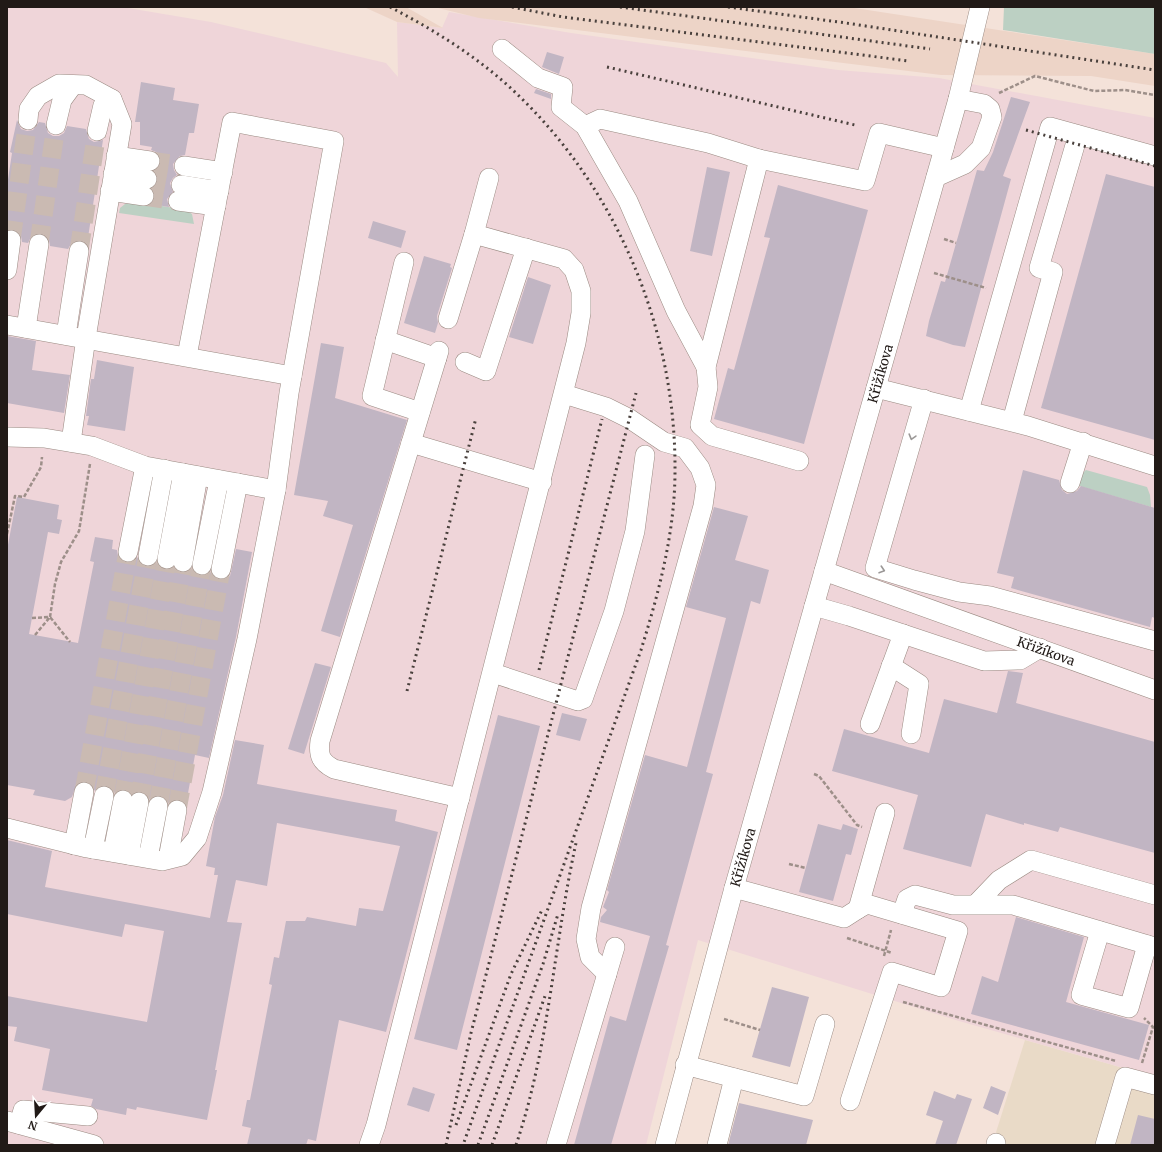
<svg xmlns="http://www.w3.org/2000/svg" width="1162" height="1152" viewBox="0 0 1162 1152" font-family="Merriweather,serif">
<rect width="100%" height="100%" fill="#f4e2d9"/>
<path fill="#e9dac7" d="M 1025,1040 L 1155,1077 L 1155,1145 L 992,1145 Z"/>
<path fill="#efd5d9" d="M 7,7 L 122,7 L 211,22 L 386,63 L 398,77 L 397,22 L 442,28 L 449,12 L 571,33 L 838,70 L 939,78 L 1155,118 L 1155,1077 L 959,1021 L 698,940 L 646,1145 L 7,1145 Z"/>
<path fill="#edd4c7" d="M 364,7 L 406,7 L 443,28 L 397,22 Z
M 434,7 L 848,7 L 1155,54 L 1155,86 L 1091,76 L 941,75 L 479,18 Z"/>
<path fill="#bcd0c3" d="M 1004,7 L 1155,7 L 1155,54 L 1003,30 Z
M 132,201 L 186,210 L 192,214 L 194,224 L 119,213 L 120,208 L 125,204 Z
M 1086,470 L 1147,487 L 1150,495 L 1151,507 L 1076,485 L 1077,478 Z"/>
<path fill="#c1b5c3" d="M 547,52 L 564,57 L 559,74 L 542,67 Z
M 141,82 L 175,88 L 173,100 L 199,104 L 194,133 L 189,133 L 185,155 L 180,156 L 173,164 L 174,170 L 177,175 L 173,178 L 170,183 L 173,192 L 167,199 L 169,207 L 151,204 L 155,197 L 152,189 L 158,180 L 154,171 L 159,167 L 161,162 L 160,157 L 156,152 L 151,150 L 152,147 L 140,145 L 140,122 L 135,122 Z
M 536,89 L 551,94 L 551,99 L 534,93 Z
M 1011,97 L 1030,102 L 1003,176 L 1011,179 L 965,347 L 953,345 L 926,336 L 929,321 L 941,281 L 945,282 L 977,170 L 984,171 L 993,152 Z
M 17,120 L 21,129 L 27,131 L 33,130 L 39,122 L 45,123 L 48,133 L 53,136 L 59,136 L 64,133 L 67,126 L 86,129 L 89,139 L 94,142 L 103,140 L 87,244 L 81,240 L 75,241 L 71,244 L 68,249 L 50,246 L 49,240 L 46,235 L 40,233 L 31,237 L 28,243 L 22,242 L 21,236 L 18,232 L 13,229 L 7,230 L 7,186 L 12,153 L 10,152 Z
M 707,167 L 730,172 L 712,256 L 690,251 Z
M 1106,174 L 1155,187 L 1155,440 L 1041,408 Z
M 778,185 L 868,210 L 804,444 L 714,419 L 728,368 L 734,370 L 770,238 L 764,237 Z
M 373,221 L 406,231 L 401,248 L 368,238 Z
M 424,256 L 451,264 L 450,267 L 452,268 L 437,316 L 438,323 L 435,333 L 404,323 Z
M 528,277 L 551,285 L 533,344 L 509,337 Z
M 7,336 L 36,341 L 32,370 L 70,375 L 64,413 L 7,403 Z
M 321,343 L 344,347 L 335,398 L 407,420 L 340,637 L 321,631 L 353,525 L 323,516 L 328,501 L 294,495 Z
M 97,360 L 134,367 L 125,431 L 87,425 L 89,416 L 86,416 L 91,379 L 94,379 Z
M 1023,470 L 1059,480 L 1062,490 L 1067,494 L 1077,491 L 1081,486 L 1155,508 L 1155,618 L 1152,617 L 1150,627 L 1011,588 L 1014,577 L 997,573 Z
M 17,497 L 59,505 L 57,519 L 62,520 L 59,534 L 48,532 L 29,634 L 78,643 L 94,562 L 90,561 L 95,537 L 113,540 L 112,549 L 117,550 L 118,556 L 126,563 L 132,562 L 137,557 L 141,564 L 146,567 L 152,566 L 157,563 L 165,570 L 174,567 L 181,573 L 187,572 L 192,569 L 195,573 L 200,576 L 206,575 L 210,572 L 214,577 L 219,580 L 225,579 L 230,576 L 236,549 L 252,552 L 236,637 L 209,758 L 195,755 L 186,804 L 179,799 L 173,800 L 168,803 L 165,798 L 160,795 L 154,796 L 149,799 L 146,794 L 141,791 L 132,794 L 125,789 L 119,790 L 115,793 L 112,788 L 106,785 L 100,786 L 95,791 L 91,784 L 86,781 L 76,785 L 72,797 L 65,801 L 33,795 L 35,790 L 7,785 L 7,550 Z
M 714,507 L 748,516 L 735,560 L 769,570 L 760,604 L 751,601 L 706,772 L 713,774 L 666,945 L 669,946 L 611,1145 L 574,1145 L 610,1016 L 626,1021 L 650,936 L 600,922 L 601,917 L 607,910 L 603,907 L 609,892 L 607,890 L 645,755 L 687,767 L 726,618 L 686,607 Z
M 315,663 L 331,667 L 304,754 L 288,749 Z
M 1008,671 L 1023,673 L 1016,703 L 1155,742 L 1155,853 L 1060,827 L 1058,832 L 1024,823 L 1024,825 L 986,814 L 971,867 L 903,849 L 918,795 L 832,771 L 844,729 L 929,753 L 944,699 L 997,713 Z
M 562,713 L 587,719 L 580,741 L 556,735 Z
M 498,715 L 540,726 L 457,1050 L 414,1039 Z
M 235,740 L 264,745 L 257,784 L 397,810 L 395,821 L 438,832 L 386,1032 L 339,1020 L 316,1141 L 308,1139 L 306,1145 L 247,1145 L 251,1128 L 242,1126 L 247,1100 L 250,1100 L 272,985 L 269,984 L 274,957 L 279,958 L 286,921 L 305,921 L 307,917 L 356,926 L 359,908 L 383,911 L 400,846 L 277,823 L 267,886 L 236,880 L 227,922 L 242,923 L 215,1070 L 217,1070 L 207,1120 L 137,1107 L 136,1110 L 127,1108 L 126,1115 L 96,1109 L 91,1106 L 93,1099 L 42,1090 L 50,1049 L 14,1041 L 17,1027 L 7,1026 L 7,996 L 147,1022 L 164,931 L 125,924 L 122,937 L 7,914 L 7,840 L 52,851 L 45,887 L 210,918 L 218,875 L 214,875 L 215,868 L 206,866 L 215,817 L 223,795 Z
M 818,824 L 841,830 L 843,824 L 858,829 L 851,855 L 846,854 L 833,901 L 799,892 Z
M 1016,917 L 1084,937 L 1066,1002 L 1149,1025 L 1139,1060 L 971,1014 L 982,976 L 998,982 Z
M 772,987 L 809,997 L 790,1067 L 752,1057 Z
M 991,1086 L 1006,1092 L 998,1115 L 983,1108 Z
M 413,1087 L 435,1094 L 429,1112 L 407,1105 Z
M 934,1091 L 955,1099 L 957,1094 L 972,1099 L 956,1145 L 935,1145 L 943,1121 L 926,1115 Z
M 739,1103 L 813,1120 L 806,1145 L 728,1145 Z
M 1138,1115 L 1155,1119 L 1155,1145 L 1130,1145 Z"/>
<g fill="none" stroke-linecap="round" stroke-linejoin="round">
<path stroke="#cabab2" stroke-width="19" stroke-dasharray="19 10" stroke-linecap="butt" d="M 150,161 L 184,166
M 147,179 L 181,185
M 144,196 L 178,201
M 11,240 L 28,120
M 39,244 L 56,125
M 79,251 L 97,131
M 84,792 L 128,552
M 104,796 L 148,556
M 123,800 L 167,559
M 139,802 L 183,562
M 158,806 L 202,565
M 177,810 L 221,569"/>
<g stroke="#9a8a82" stroke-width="20">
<g id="minor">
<path d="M 502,49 L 538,78 L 563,87 L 561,107 L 585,126 L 628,201 L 676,311 L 706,367"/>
<path d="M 28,120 L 29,109 L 38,96 L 59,84 L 86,85 L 112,99 L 122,124 L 86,338 L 71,442"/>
<path d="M 56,125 L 62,100 L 73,85"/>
<path d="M 585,126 L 600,119 L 708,143 L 759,159"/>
<path d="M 97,131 L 103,105 L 112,99"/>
<path d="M 116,156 L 150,161"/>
<path d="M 184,166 L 223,172"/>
<path d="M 113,174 L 147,179"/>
<path d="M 936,177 L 965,164 L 981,148 L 992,117 L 990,109 L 984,104 L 958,99"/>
<path d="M 181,185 L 219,191"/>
<path d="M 110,191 L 144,196"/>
<path d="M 178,201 L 216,206"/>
<path d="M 404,262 L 372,396 L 420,412"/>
<path d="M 7,270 L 11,240"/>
<path d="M 448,319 L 474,234 L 489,178"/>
<path d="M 7,325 L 292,376"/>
<path d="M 26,328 L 39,244"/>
<path d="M 66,335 L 79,251"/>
<path d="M 385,340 L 437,358"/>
<path d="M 439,351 L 320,741 C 318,756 321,762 334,769 L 460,798"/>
<path d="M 465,362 L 486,371 L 526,248"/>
<path d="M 876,388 L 1028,426 L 1155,466"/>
<path d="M 564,394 L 606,407 L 630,419 L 664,442 L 685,448 L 700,468 L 706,485 L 703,506 L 591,908 L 586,939 L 590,957 L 607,974"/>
<path d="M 924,399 L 875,568 L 914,580 L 959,592 L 990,596 L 1155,641"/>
<path d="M 969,411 L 1050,127 L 1155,156"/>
<path d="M 1012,421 L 1053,272 L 1039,268 L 1078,135"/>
<path d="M 7,437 L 44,438 L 92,446 L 145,466 L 276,490"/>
<path d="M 411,443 L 542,482"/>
<path d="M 799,461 L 712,436 L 700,425 L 708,387 L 706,367 L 759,159 L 865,181 L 879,133 L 944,148"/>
<path d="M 1070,483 L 1083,442"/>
<path d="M 128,552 L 145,466"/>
<path d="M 148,556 L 164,469"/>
<path d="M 167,559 L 183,473"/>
<path d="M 183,562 L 198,476"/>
<path d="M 202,565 L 219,480"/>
<path d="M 221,569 L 238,483"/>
<path id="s1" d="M 824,571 L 1155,690"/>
<path d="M 814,606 L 849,616 L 984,661 L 1020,660 L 1040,648"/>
<path d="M 891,666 L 919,684 L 911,734"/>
<path d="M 493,673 L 578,701 L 583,699 L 614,611 L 635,531 L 645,455"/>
<path d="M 870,724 L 903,634"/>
<path d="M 7,828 L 87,848 L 162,861 L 182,856 L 197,838 L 212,792 L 247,639 L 276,490 L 289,393 L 334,141 L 232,122 L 187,356"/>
<path d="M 74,845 L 84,792"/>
<path d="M 93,849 L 104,796"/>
<path d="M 113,852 L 123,800"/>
<path d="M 129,855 L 139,802"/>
<path d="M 148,858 L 158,806"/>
<path d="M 168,859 L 177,810"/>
<path d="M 734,888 L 844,918 L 858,909 L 885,813"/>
<path d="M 976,904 L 999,880 L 1031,860 L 1155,895"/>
<path d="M 902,914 L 907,899 L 915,895 L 953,905 L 1013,905 L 1155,947"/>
<path d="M 1100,931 L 1081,995 L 1129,1008 L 1147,945"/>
<path d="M 685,1065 L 804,1096 L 825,1024"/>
<path d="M 850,1101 L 892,972 L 941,987 L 958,931 L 867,904 L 858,909"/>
<path d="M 7,1121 L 94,1145"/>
<path d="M 19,1124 L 23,1110 L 88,1116"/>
<path d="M 369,1145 L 376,1125 L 576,343 L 581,313 L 581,291 L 574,270 L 564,259 L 474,234"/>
<path d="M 556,1145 L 615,947"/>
<path id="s2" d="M 665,1145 L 734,888 L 958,99 L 980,7"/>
<path d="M 717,1145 L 734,1078"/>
<path d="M 996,1145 L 996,1143"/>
<path d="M 1105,1145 L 1125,1077 L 1155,1085"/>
</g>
</g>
<path stroke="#9d8f89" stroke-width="2.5" stroke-dasharray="4 2" stroke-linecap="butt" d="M 999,93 L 1035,76 L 1094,91 L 1125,90 L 1155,95
M 944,239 L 956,243
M 934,273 L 986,288
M 7,534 L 15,496 L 24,497 L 41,467 L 42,457
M 32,618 L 50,617 L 55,584 L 61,562 L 79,531 L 90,464
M 35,635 L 50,617 L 70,642
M 814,774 L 819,776 L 857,825 L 862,827
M 789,864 L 806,868
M 847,938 L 892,953
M 884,956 L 891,930
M 903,1002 L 1116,1061
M 724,1019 L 760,1030
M 1142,1063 L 1153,1027 L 1144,1018"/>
<use href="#minor" stroke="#fff" stroke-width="19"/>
<path stroke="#49403c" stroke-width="3" stroke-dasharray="2 4" stroke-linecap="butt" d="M 390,7 C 436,31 481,59 518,95 C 619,192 676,332 675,471 C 675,532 659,592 641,650 L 463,1145
M 512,7 L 563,17 L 909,61
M 620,7 L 930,49
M 728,7 L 846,23 L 1155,70
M 607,67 L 855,125
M 1026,130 L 1155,166
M 539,670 L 602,419
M 407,691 L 476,418
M 456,1125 L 511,974 L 542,910
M 446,1145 L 471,1033 L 636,393
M 478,1145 L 543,964 L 558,914
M 492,1145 L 545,996
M 516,1145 C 549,1048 554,943 576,843"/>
</g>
<defs><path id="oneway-chevron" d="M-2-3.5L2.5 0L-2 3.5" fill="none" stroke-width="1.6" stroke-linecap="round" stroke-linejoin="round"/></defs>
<g stroke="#9b9897">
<use href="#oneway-chevron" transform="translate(912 437) rotate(106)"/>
<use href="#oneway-chevron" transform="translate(882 570) rotate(18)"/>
</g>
<g text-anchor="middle" stroke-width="3" stroke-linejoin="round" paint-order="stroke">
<g font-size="13" fill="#211a17" stroke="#fff">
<text dy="5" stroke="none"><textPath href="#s2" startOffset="801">Křižíkova</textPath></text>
<text dy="5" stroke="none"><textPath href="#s1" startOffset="236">Křižíkova</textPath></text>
<text dy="5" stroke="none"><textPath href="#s2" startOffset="298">Křižíkova</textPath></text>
</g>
</g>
<rect width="1162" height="1152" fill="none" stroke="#211a17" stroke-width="16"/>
<g transform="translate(36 1116) rotate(198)" stroke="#ffffff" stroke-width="3" paint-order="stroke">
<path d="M0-3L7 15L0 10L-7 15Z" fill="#211a17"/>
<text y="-6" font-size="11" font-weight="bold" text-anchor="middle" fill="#211a17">N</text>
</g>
</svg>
